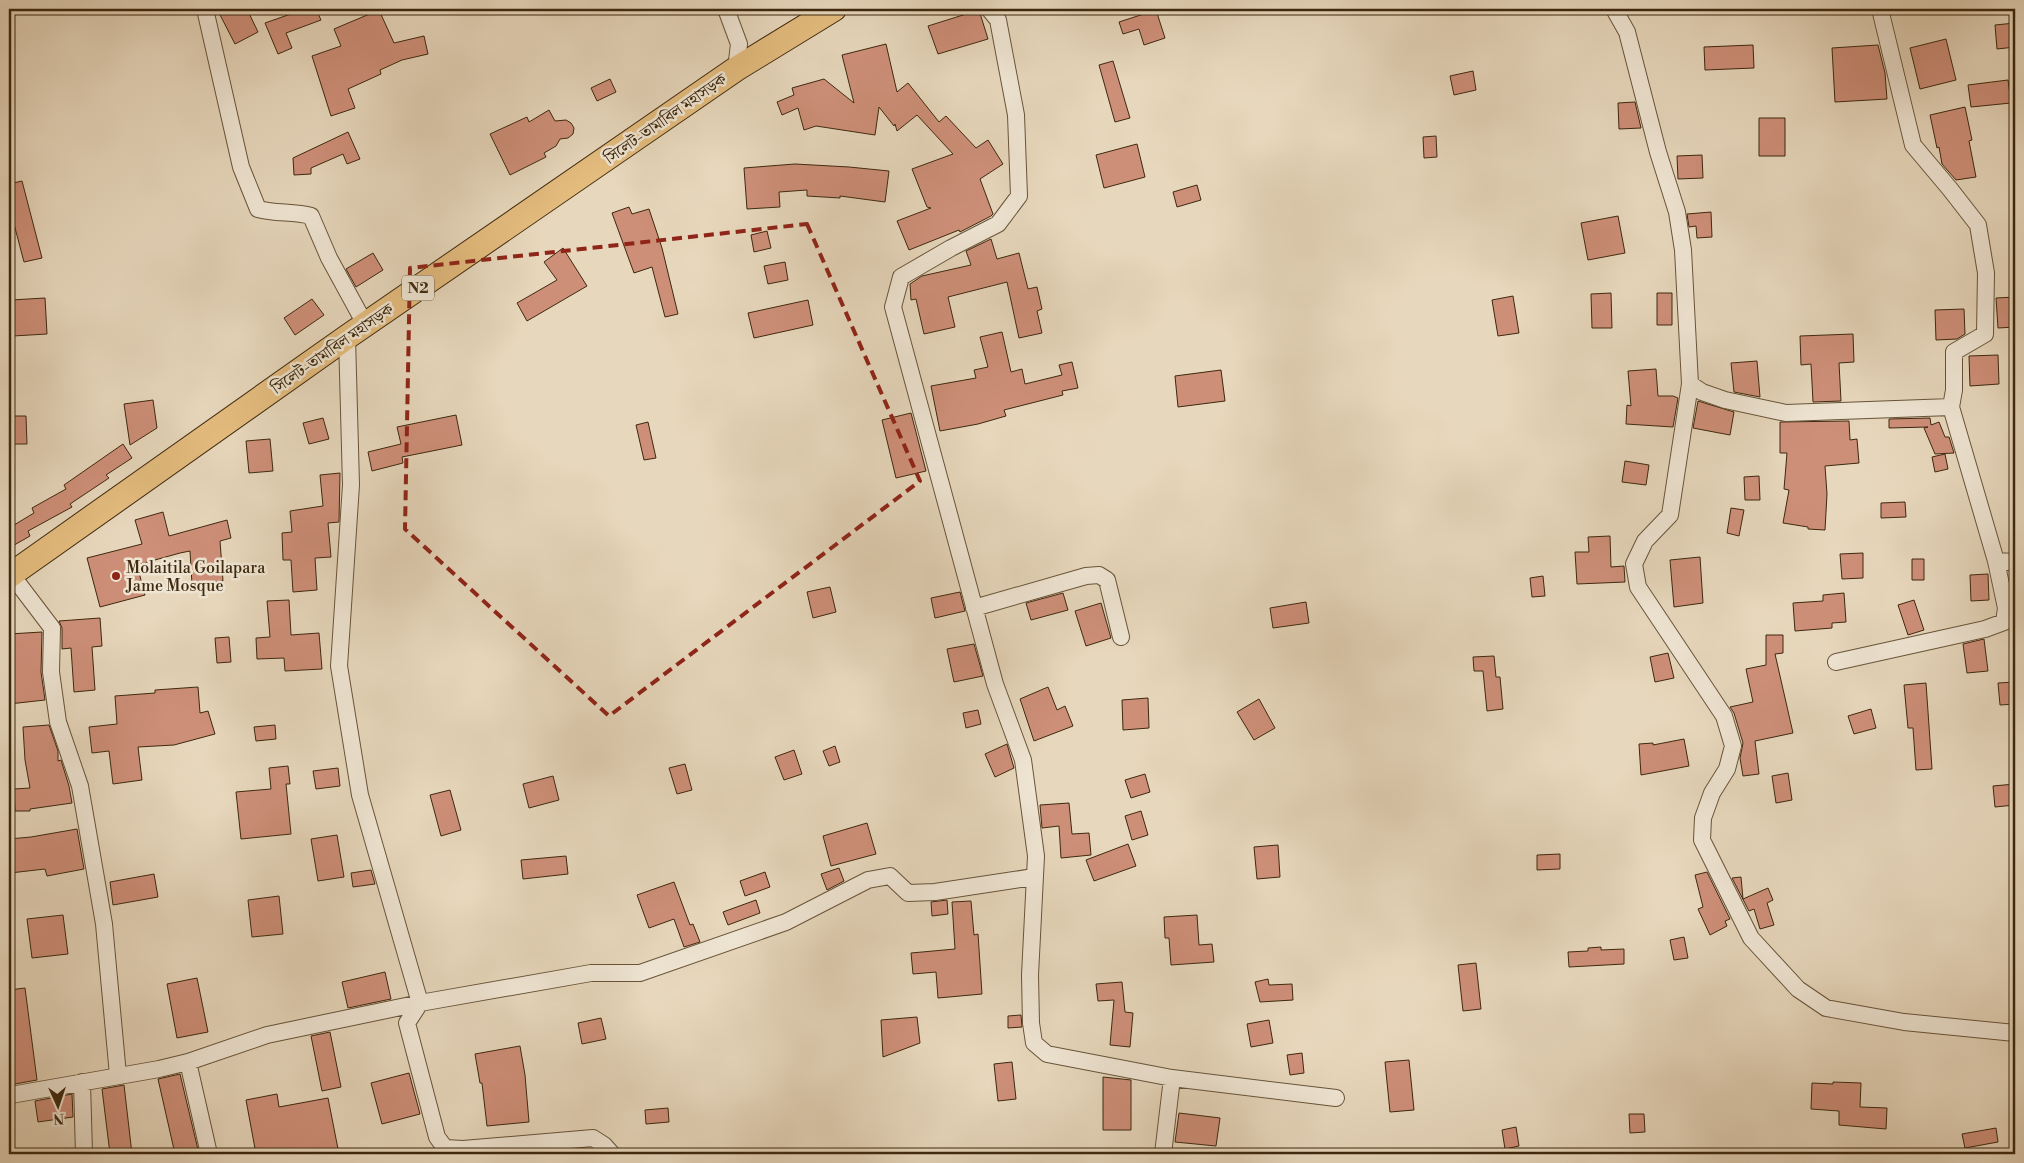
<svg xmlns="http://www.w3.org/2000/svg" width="2024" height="1163" viewBox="0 0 2024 1163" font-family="'Libre Bodoni','Noto Serif Bengali',serif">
<rect width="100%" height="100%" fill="#e7d7bc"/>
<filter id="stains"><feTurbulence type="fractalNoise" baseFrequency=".004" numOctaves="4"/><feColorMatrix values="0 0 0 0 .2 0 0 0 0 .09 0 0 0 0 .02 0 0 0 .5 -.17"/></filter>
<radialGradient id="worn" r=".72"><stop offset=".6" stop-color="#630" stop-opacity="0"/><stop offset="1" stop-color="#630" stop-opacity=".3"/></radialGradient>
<path fill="#ce8f79" stroke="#3d280e" d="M 217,9 L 247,9 L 258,32 L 235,44 Z
M 305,9 L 316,9 L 321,20 L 286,33 L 292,48 L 278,54 L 265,23 Z
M 379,10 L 394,43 L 424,36 L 428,54 L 402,60 L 380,70 L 381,74 L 348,89 L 355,108 L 331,116 L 312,56 L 341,46 L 334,29 Z
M 979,10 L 988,39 L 938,54 L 928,26 Z
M 1156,10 L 1165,38 L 1144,45 L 1139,29 L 1123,34 L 1119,22 Z
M 2015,23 L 2015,47 L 1997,49 L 1995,25 Z
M 1946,39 L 1956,80 L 1920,89 L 1910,48 Z
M 886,44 L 897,92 L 908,83 L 939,122 L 946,116 L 976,148 L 988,140 L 1003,164 L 980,179 L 993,214 L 991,216 L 960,232 L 959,230 L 909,250 L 897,221 L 931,208 L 927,207 L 912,169 L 953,154 L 917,115 L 897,131 L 895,124 L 894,126 L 879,107 L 875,135 L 816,126 L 804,130 L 798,108 L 782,115 L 777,102 L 794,95 L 792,88 L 824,79 L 854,103 L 842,55 Z
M 1753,45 L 1754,68 L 1705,70 L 1704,47 Z
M 1878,45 L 1885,73 L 1887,99 L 1835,102 L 1832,48 Z
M 1113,61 L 1130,118 L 1115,122 L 1099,65 Z
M 1473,71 L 1476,90 L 1454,95 L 1450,76 Z
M 610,79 L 616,92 L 597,101 L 591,88 Z
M 2008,80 L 2011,103 L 1971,107 L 1968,85 Z
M 1635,102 L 1641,128 L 1619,129 L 1618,103 Z
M 1965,107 L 1972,140 L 1969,141 L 1976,177 L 1956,180 L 1942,164 L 1939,147 L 1937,148 L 1930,115 Z
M 549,110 L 555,121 L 566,120 L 571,123 L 574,128 L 573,134 L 568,138 L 560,139 L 556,146 L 544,153 L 546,157 L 510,175 L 490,134 L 527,117 L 529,122 Z
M 1759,118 L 1785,118 L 1785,156 L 1759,156 Z
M 348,132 L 360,159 L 347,164 L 343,154 L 311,168 L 311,174 L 294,175 L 293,158 Z
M 1436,136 L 1437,157 L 1424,158 L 1423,137 Z
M 1137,144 L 1145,177 L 1104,188 L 1096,155 Z
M 1702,155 L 1703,178 L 1678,179 L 1677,156 Z
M 795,164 L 849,167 L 889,171 L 885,202 L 840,196 L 840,198 L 807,196 L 807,190 L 779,192 L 780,207 L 747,209 L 744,168 Z
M 22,181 L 42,258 L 24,262 L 9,205 L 9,184 Z
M 1197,185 L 1201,200 L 1177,207 L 1173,192 Z
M 629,207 L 632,214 L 649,209 L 662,248 L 678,314 L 665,317 L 652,267 L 634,273 L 612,213 Z
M 1711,212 L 1712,237 L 1697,238 L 1696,226 L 1689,227 L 1687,214 Z
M 1618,216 L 1625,253 L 1588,260 L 1581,223 Z
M 767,231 L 771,248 L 754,252 L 751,235 Z
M 991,239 L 997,259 L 1019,253 L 1028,289 L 1037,287 L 1042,309 L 1037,311 L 1042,333 L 1019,338 L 1007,282 L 948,297 L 955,327 L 924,334 L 916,299 L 911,300 L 910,284 L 922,276 L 971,265 L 966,251 Z
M 563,248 L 587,286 L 527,321 L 517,303 L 557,280 L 544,262 Z
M 373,253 L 383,270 L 356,287 L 346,269 Z
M 785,262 L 788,280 L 768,284 L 764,266 Z
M 1611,293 L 1612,328 L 1592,328 L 1591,294 Z
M 1657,293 L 1672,293 L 1672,325 L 1657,325 Z
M 1513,296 L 1519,333 L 1498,336 L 1492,300 Z
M 2015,297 L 2015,327 L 1998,328 L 1996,298 Z
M 45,298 L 47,334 L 13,336 L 11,300 Z
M 312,299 L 324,315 L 295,335 L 284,318 Z
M 808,300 L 813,325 L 754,338 L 748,313 Z
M 1964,309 L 1965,334 L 1957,339 L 1936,340 L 1935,310 Z
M 1002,332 L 1011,372 L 1022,369 L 1025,384 L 1062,375 L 1059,365 L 1072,362 L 1078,388 L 1062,391 L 1063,395 L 1004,410 L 1006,416 L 978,424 L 940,431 L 931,386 L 976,378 L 974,370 L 988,367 L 980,337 Z
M 1853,334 L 1854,362 L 1839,363 L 1841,401 L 1813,402 L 1811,364 L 1801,365 L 1800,336 Z
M 1998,355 L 1999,384 L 1970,386 L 1969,356 Z
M 1757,361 L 1760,397 L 1734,392 L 1731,363 Z
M 1656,369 L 1658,396 L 1673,396 L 1678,398 L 1673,427 L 1626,424 L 1627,405 L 1631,406 L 1628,371 Z
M 1221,370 L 1225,401 L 1178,407 L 1175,376 Z
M 153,400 L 157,428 L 130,445 L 124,404 Z
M 1698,401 L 1734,412 L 1730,435 L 1693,428 Z
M 911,413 L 926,471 L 896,478 L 882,420 Z
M 456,415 L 462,445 L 402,457 L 403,463 L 372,471 L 368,452 L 401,444 L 397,427 Z
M 12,416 L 26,416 L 27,444 L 14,444 Z
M 323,418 L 329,439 L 309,444 L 303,423 Z
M 1930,418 L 1931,425 L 1939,422 L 1945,437 L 1949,437 L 1954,453 L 1935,454 L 1924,428 L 1928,427 L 1889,428 L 1889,419 Z
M 1849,421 L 1850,440 L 1857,439 L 1859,463 L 1825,466 L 1827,494 L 1825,530 L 1808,529 L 1808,527 L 1783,523 L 1789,490 L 1784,489 L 1787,453 L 1780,453 L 1780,422 Z
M 648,422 L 656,458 L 644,460 L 636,425 Z
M 270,439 L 273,471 L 249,473 L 246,441 Z
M 123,444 L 132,458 L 106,475 L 109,478 L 70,504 L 72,507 L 28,531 L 30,536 L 9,548 L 9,528 L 34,513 L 32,508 L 66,489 L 64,485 Z
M 1945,454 L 1948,469 L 1935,472 L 1932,457 Z
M 1625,461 L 1649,465 L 1646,485 L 1622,482 Z
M 340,473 L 339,522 L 328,523 L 331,557 L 315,558 L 317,590 L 293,592 L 291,560 L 283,560 L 282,533 L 292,532 L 290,511 L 323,506 L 320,475 Z
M 1759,476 L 1760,500 L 1745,500 L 1744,477 Z
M 1905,502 L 1906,517 L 1881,518 L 1881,503 Z
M 1731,508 L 1744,510 L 1739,536 L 1727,533 Z
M 163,512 L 169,536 L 227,520 L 231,538 L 220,541 L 223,581 L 192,584 L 190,551 L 180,553 L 137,565 L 145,595 L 100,607 L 87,558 L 142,544 L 135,520 Z
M 1610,536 L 1611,567 L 1624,566 L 1625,582 L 1577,584 L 1575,552 L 1589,552 L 1588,537 Z
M 1863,553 L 1863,578 L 1842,579 L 1840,554 Z
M 1700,557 L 1703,603 L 1674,607 L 1670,560 Z
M 1912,559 L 1924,559 L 1924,580 L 1912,580 Z
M 1988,574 L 1989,600 L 1971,601 L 1970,575 Z
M 1543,576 L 1545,596 L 1532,597 L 1530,578 Z
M 830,587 L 836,612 L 813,618 L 807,592 Z
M 960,592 L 965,611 L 935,618 L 931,598 Z
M 1063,593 L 1068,610 L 1031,620 L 1026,603 Z
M 1844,593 L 1846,622 L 1832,623 L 1832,628 L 1795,631 L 1793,603 L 1823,601 L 1823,595 Z
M 289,600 L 291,635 L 319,633 L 322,669 L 285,671 L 284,658 L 257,659 L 256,638 L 270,637 L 267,601 Z
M 1914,600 L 1924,630 L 1908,635 L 1898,605 Z
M 1306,602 L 1309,623 L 1273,628 L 1270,608 Z
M 1101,603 L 1111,638 L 1086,646 L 1075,611 Z
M 100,618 L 102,646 L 92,647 L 95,690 L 74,692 L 71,648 L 62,649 L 62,628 L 59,621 Z
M 42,632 L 41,672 L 45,700 L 9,704 L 9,634 Z
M 1766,635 L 1783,635 L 1783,653 L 1775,654 L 1793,733 L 1755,741 L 1759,774 L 1743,776 L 1740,758 L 1743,743 L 1734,713 L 1730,707 L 1753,702 L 1746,669 L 1766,665 Z
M 229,637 L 231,662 L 217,663 L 215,638 Z
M 1984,639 L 1988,671 L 1967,673 L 1963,644 Z
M 974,644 L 983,676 L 954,682 L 947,649 Z
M 1668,653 L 1674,678 L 1655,682 L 1650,657 Z
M 1494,656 L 1496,677 L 1500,677 L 1503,709 L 1487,711 L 1483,671 L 1474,671 L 1473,657 Z
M 2015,682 L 2015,704 L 2000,705 L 1998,683 Z
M 1926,683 L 1932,769 L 1916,770 L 1913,728 L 1908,728 L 1904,685 Z
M 198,687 L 200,713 L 208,711 L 215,734 L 174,745 L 138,747 L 142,780 L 113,784 L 109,751 L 92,753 L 89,727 L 117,724 L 115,696 L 155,693 L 155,690 Z
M 1048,687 L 1057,710 L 1065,706 L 1073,726 L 1034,741 L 1020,699 Z
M 1148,698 L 1149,728 L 1123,730 L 1122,700 Z
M 1259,699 L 1275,728 L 1254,740 L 1237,712 Z
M 1871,709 L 1876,728 L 1854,734 L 1848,716 Z
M 978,710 L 981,724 L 966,728 L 963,713 Z
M 49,725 L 58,751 L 58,761 L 61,760 L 69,786 L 72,803 L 30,809 L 30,811 L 15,811 L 14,789 L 30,788 L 25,760 L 23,727 Z
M 275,725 L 276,739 L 256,741 L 254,727 Z
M 1684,739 L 1689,766 L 1641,775 L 1639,744 L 1653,743 L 1653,745 Z
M 1007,744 L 1014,768 L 995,777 L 985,754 Z
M 835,746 L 840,762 L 829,766 L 823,751 Z
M 794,750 L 802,774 L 784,780 L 775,757 Z
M 685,764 L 692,790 L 677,794 L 669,768 Z
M 288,766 L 290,784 L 286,784 L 291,834 L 241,839 L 236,792 L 271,789 L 269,768 Z
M 338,768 L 340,786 L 316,789 L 313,771 Z
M 1788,773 L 1792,800 L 1776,803 L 1772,776 Z
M 1145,774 L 1150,792 L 1131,798 L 1125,780 Z
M 553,776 L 559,800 L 529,808 L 523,784 Z
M 2015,784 L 2015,805 L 1995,807 L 1993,786 Z
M 450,790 L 461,830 L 441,836 L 430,795 Z
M 1069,803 L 1072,834 L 1089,833 L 1091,855 L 1061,858 L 1059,826 L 1042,828 L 1040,805 Z
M 1141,811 L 1148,835 L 1132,840 L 1125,816 Z
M 867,823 L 876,854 L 831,866 L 823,836 Z
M 77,829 L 84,869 L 47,876 L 45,869 L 10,873 L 9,839 L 31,837 Z
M 337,835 L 344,877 L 318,881 L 311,839 Z
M 1128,844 L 1136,866 L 1094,881 L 1086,860 Z
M 1278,845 L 1280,877 L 1257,879 L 1254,847 Z
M 1560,854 L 1560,869 L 1537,870 L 1537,855 Z
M 566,856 L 568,874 L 523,879 L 521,860 Z
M 839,868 L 844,881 L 827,890 L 821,874 Z
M 371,870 L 375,884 L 353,887 L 351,873 Z
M 765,872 L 770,887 L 745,896 L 740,881 Z
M 1707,872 L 1730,919 L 1725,921 L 1727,926 L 1710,935 L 1698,909 L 1703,907 L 1695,875 Z
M 154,874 L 158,897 L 113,905 L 110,882 Z
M 1741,877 L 1743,899 L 1768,888 L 1773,900 L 1767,903 L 1774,925 L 1760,929 L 1754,909 L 1749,911 L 1732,878 Z
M 674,882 L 690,925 L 693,924 L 700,942 L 684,947 L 674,919 L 649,928 L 637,895 Z
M 279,896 L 283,934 L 252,937 L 248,900 Z
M 756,900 L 760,913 L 728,925 L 723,912 Z
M 947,900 L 948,914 L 932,916 L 931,902 Z
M 971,901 L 974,935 L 978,934 L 982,994 L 938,998 L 936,972 L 913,974 L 911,953 L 955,949 L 952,902 Z
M 63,915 L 68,954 L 32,958 L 27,919 Z
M 1197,915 L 1199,945 L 1212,944 L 1214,962 L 1171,965 L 1169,938 L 1165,938 L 1164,917 Z
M 1684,937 L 1688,958 L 1674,960 L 1670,940 Z
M 1601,947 L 1601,950 L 1624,949 L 1624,964 L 1569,967 L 1568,952 L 1588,951 L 1588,948 Z
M 1476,963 L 1481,1009 L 1463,1011 L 1458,965 Z
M 385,972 L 391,999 L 348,1008 L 342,982 Z
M 197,978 L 208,1032 L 177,1038 L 167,984 Z
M 1268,979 L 1269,985 L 1292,984 L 1293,1000 L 1260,1002 L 1255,982 Z
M 1122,982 L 1125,1012 L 1133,1013 L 1130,1047 L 1110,1045 L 1114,1000 L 1098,1001 L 1096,984 Z
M 25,988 L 37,1080 L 9,1085 L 9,990 Z
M 1021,1015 L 1022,1027 L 1008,1028 L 1008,1016 Z
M 917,1017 L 920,1043 L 883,1057 L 881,1020 Z
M 601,1018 L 606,1039 L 582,1044 L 578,1023 Z
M 1269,1020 L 1273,1043 L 1251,1047 L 1247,1024 Z
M 330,1032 L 341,1087 L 322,1091 L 311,1036 Z
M 520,1046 L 525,1075 L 529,1122 L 487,1126 L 482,1083 L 480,1083 L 475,1054 Z
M 1302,1053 L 1304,1073 L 1290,1075 L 1287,1055 Z
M 1409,1060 L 1414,1110 L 1390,1112 L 1385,1062 Z
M 1012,1062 L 1016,1099 L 998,1101 L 994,1064 Z
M 409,1073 L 420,1114 L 382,1124 L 371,1083 Z
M 180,1074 L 199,1154 L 175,1154 L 158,1079 Z
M 1103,1077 L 1131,1080 L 1131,1130 L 1103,1130 Z
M 1833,1082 L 1861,1083 L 1860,1107 L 1887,1108 L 1886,1129 L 1839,1125 L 1839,1111 L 1811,1109 L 1812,1083 L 1833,1084 Z
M 124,1085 L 132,1154 L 110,1154 L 102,1089 Z
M 72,1094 L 73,1117 L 38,1122 L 35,1101 Z
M 277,1094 L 279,1107 L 328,1098 L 339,1154 L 256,1154 L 246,1100 Z
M 668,1108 L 669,1122 L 646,1124 L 645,1110 Z
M 1179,1113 L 1220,1118 L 1216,1146 L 1175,1142 Z
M 1629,1114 L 1644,1114 L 1645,1132 L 1630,1133 Z
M 1516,1127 L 1519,1146 L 1505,1149 L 1502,1130 Z
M 1996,1128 L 1998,1142 L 1965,1148 L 1962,1134 Z"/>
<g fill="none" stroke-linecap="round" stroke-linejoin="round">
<g stroke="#68543a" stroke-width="18">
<path id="minor" d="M 205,9 L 241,167 L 258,209 C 276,214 294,211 311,216 L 329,258 L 365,324
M 726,9 L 739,44 L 736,69
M 989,9 L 998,20 L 1016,115 L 1019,196 L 998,224 L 951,248 L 901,277 L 893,307 L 995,684 L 1023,760 L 1036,856 L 1030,975 L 1031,1023 L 1034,1043 L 1047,1054 L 1172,1078 L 1336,1098
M 1614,9 L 1627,32 L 1658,152 L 1677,212 L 1683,250 L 1690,384 L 1702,392 L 1725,400 L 1786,413 L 1951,407
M 1880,9 L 1913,145 L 1950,189 L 1978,225 L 1986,273 L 1985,334 L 1954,352 L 1954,390 L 1951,407 L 1996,561 L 2015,562
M 347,337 L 351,485 L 339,666 L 360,795 L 420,1003 L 407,1023 L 437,1137 L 445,1148 L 463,1149 L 593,1138 L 604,1145 L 612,1154
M 1690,384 L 1670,515 L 1645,541 L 1634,564 L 1638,587 L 1724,716 L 1733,746 L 1727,769 L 1712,793 L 1703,818 L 1702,840 L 1751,938 L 1798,989 L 1826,1008 L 1904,1022 L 2015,1033
M 11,574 L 52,628 L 51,672 L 58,722 L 80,786 L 104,924 L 118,1075
M 974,608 L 1086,576 L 1099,575 L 1107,580 L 1121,637
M 1836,662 L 1985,629 L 2004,622 L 2006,608 L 1996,561
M 188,1062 L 209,1154
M 82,1082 L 84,1154
M 11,1095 L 159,1069 L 188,1062 L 267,1035 L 420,1003 L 591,973 L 640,973 L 786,922 L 868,880 L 890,876 L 908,893 L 935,892 L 1034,877
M 1163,1154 L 1172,1078"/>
</g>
<g stroke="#3d280e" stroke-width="26">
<path id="highway" d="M 9,576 L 347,337 L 736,69 L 834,9"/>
</g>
<use href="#minor" stroke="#efe5d3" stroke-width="16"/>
<use href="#highway" stroke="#e4bc7e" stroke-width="24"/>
</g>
<path fill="none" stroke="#8f2418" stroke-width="4" stroke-dasharray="10 6" stroke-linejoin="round" d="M 807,224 L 920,481 L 609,716 L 405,529 L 410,268 Z"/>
<circle fill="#8f2418" stroke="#efe5d3" stroke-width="2" cx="116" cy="576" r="5"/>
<g text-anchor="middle" stroke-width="5" stroke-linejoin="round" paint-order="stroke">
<rect fill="#efe5d3" stroke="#726149" stroke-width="1" x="402" y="275.5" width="32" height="25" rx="4"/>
<g font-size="15" font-weight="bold" fill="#3d280e">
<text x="418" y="293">N2</text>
</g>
<g font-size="16" fill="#3d280e" stroke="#efe5d3">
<text transform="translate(665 118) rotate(-35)" y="6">সিলেট-তামাবিল মহাসড়ক</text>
<text transform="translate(332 348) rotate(-35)" y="6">সিলেট-তামাবিল মহাসড়ক</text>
</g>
<g font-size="16" fill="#3d280e" stroke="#efe5d3" text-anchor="start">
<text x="126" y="573">Molaitila Goilapara<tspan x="126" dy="18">Jame Mosque</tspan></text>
</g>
</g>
<rect width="2024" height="1163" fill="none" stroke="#e7d7bc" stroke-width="30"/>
<rect x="10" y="10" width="2004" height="1143" fill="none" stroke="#3d280e" stroke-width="2.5"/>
<rect x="15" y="15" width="1994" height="1133" fill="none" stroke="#3d280e"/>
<g transform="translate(58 1106) rotate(177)" stroke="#efe5d3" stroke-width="4" paint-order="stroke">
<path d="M0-4L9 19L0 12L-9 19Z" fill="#3d280e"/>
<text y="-8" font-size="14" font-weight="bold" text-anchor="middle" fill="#3d280e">N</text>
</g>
<rect width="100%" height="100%" filter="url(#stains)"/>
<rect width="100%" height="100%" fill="url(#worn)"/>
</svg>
